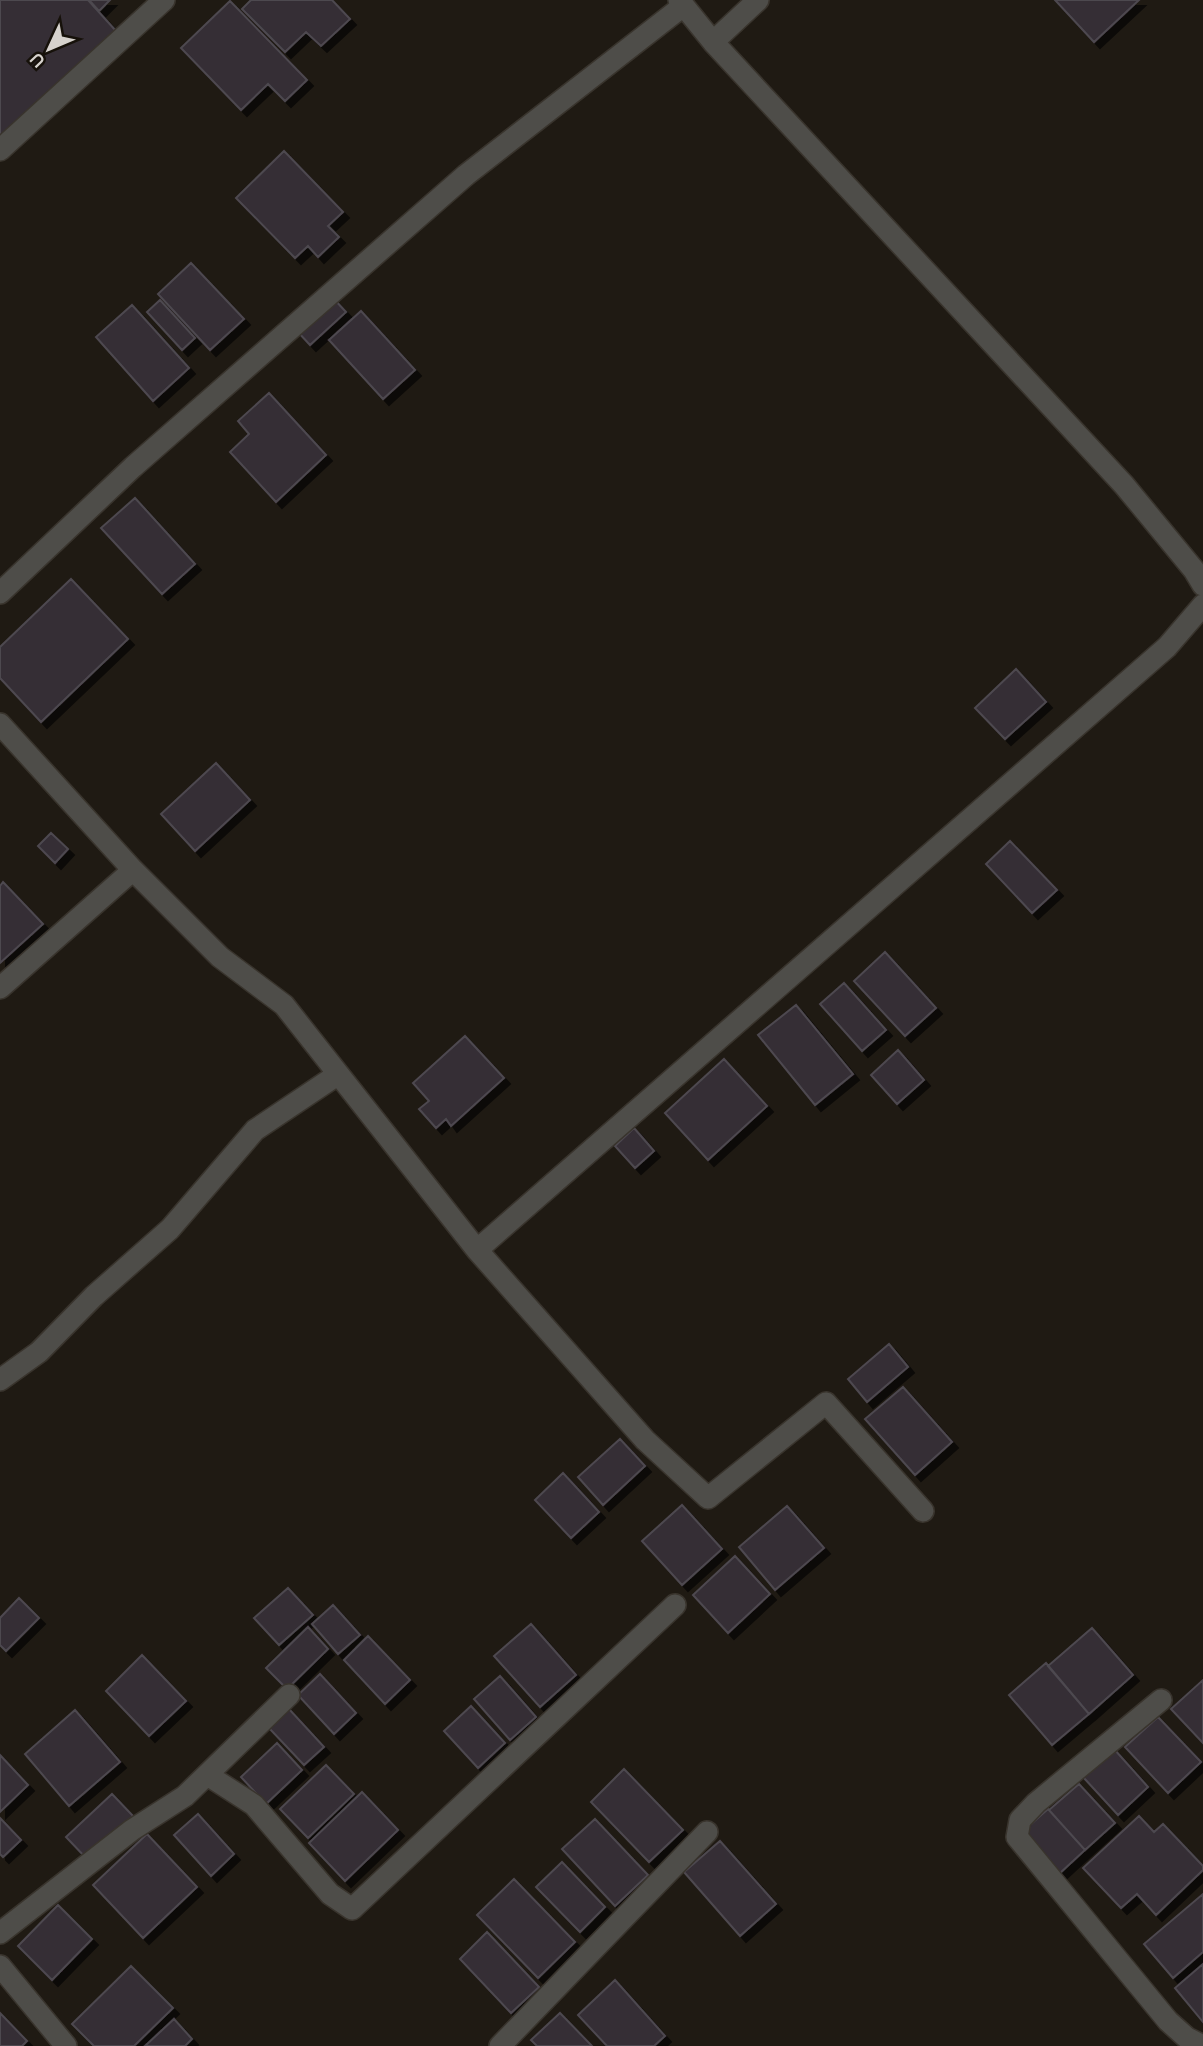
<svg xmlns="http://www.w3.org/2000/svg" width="1203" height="2046" viewBox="0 0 1203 2046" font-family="Karla,sans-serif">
<defs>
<filter id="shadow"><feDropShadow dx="6" dy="6" stdDeviation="0" flood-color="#0009"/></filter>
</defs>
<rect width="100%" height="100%" fill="#1f1a13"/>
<path fill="#342e35" stroke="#4e4850" stroke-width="2" filter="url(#shadow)" d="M 0,0 L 88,0 L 116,31 L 0,138 Z
M 89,0 L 110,0 L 99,11 Z
M 251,0 L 332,0 L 350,19 L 321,46 L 306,32 L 285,52 L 242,9 Z
M 1055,0 L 1139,0 L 1094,42 Z
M 230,1 L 307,80 L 285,101 L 268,84 L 241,110 L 181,48 Z
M 284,151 L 343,212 L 328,226 L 339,237 L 318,257 L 308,246 L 295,258 L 236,198 Z
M 191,263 L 244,319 L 210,350 L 158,294 Z
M 333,298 L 346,312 L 310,345 L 297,331 Z
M 160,300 L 195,338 L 182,350 L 147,312 Z
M 132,305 L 189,368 L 153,401 L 96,337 Z
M 361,311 L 415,370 L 383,399 L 329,340 Z
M 269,393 L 326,455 L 276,502 L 230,452 L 249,434 L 238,421 Z
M 135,498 L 195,564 L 162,594 L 101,528 Z
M 71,579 L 128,639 L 41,722 L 0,678 L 0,647 Z
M 1016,669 L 1046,702 L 1005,739 L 975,708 Z
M 216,763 L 250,800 L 195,851 L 161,814 Z
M 51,833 L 68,849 L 55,863 L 38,846 Z
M 1010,841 L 1057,890 L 1032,913 L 986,864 Z
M 3,882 L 43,924 L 0,963 L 0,886 Z
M 885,952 L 936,1008 L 905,1036 L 854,981 Z
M 844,983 L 886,1030 L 862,1051 L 820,1004 Z
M 796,1005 L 853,1074 L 815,1105 L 758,1035 Z
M 465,1036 L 504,1078 L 451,1126 L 446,1119 L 436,1128 L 419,1109 L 429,1101 L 413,1083 Z
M 898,1050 L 924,1080 L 897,1104 L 871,1075 Z
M 724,1059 L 767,1106 L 708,1160 L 665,1113 Z
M 634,1128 L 654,1151 L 635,1168 L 615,1146 Z
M 889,1344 L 908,1367 L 867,1402 L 848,1379 Z
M 903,1387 L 952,1442 L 915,1475 L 865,1419 Z
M 620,1439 L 645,1466 L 603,1505 L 578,1477 Z
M 563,1473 L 599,1512 L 571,1538 L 535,1500 Z
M 682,1505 L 722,1549 L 682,1585 L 642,1541 Z
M 787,1506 L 824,1548 L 775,1590 L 739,1547 Z
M 735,1556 L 770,1594 L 728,1633 L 693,1595 Z
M 288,1588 L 313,1615 L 279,1645 L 254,1618 Z
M 19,1598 L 39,1618 L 6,1651 L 0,1645 L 0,1618 Z
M 333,1605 L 360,1635 L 338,1654 L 312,1624 Z
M 531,1624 L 576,1675 L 540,1707 L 494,1656 Z
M 308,1627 L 328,1649 L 287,1689 L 266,1668 Z
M 1092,1628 L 1133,1675 L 1089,1714 L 1048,1666 Z
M 368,1636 L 410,1680 L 385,1704 L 344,1660 Z
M 142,1655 L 186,1701 L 149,1736 L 106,1691 Z
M 1046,1663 L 1089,1714 L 1052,1745 L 1009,1695 Z
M 320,1674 L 356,1713 L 334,1734 L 298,1695 Z
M 500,1676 L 536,1717 L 510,1740 L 474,1699 Z
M 1203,1680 L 1203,1743 L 1171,1709 Z
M 471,1706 L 505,1743 L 478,1768 L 444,1731 Z
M 289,1709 L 324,1747 L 304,1765 L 269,1728 Z
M 75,1710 L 120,1762 L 69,1806 L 25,1754 Z
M 1158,1717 L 1201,1762 L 1168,1793 L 1125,1747 Z
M 277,1743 L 302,1770 L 266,1804 L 241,1777 Z
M 1114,1749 L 1148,1787 L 1118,1815 L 1083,1777 Z
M 0,1755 L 28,1785 L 0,1812 Z
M 326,1765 L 354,1794 L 308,1838 L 280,1809 Z
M 624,1769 L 683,1830 L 649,1862 L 591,1802 Z
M 1079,1784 L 1115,1823 L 1085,1850 L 1049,1810 Z
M 362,1792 L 398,1830 L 345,1881 L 309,1843 Z
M 112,1794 L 133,1816 L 87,1859 L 66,1837 Z
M 1048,1809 L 1085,1850 L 1060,1873 L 1022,1832 Z
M 198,1814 L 234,1854 L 211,1876 L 174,1835 Z
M 1139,1816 L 1154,1832 L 1163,1824 L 1203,1866 L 1203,1870 L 1156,1915 L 1137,1894 L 1121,1908 L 1083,1868 Z
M 0,1818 L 21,1840 L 3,1857 L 0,1854 Z
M 595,1819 L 648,1875 L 615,1906 L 562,1849 Z
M 147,1834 L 197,1887 L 143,1938 L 93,1885 Z
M 720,1841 L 776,1904 L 740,1936 L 684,1872 Z
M 562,1862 L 605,1907 L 580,1932 L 536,1887 Z
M 514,1879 L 575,1942 L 538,1978 L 477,1915 Z
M 1203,1894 L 1203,1952 L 1173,1978 L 1144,1944 Z
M 58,1905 L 92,1939 L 52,1980 L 18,1946 Z
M 487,1932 L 539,1987 L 511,2013 L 460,1959 Z
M 1203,1964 L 1203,2022 L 1175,1988 Z
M 131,1966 L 173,2008 L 134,2046 L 94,2046 L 72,2024 Z
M 615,1980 L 665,2036 L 654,2046 L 607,2046 L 578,2015 Z
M 0,2013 L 27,2041 L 22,2046 L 0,2046 Z
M 560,2013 L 592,2046 L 537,2046 L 531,2040 Z
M 174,2019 L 192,2039 L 185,2046 L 145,2046 Z"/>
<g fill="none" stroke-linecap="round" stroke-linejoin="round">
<g stroke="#39342d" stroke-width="24">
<path id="minor" d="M 679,0 L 713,42 L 1124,485 L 1194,570 L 1203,585
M 713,42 L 758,0
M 0,150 L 164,0
M 0,593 L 133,467 L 466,175 L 683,6
M 0,724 L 133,870 L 220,957 L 284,1005 L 477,1250 L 645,1440 L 708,1498 L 826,1403 L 923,1511
M 0,988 L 133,870
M 477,1250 L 1167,647 L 1203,605
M 0,1380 L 39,1352 L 94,1296 L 170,1229 L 255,1130 L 337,1075
M 1161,1700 L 1036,1803 L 1020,1820 L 1017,1837 L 1168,2021 L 1187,2038 L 1203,2046
M 209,1776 L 254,1805 L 330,1894 L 352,1909 L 675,1605
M 0,1933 L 132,1830 L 185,1796 L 289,1695
M 0,1966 L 66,2046
M 500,2046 L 707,1832"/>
</g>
<use href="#minor" stroke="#4e4d49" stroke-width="21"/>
</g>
<g transform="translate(49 49) rotate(226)" stroke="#16110a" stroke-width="5" paint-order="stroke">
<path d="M0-5L12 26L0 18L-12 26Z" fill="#d6d2cd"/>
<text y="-10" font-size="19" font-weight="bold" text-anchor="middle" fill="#d6d2cd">U</text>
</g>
</svg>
